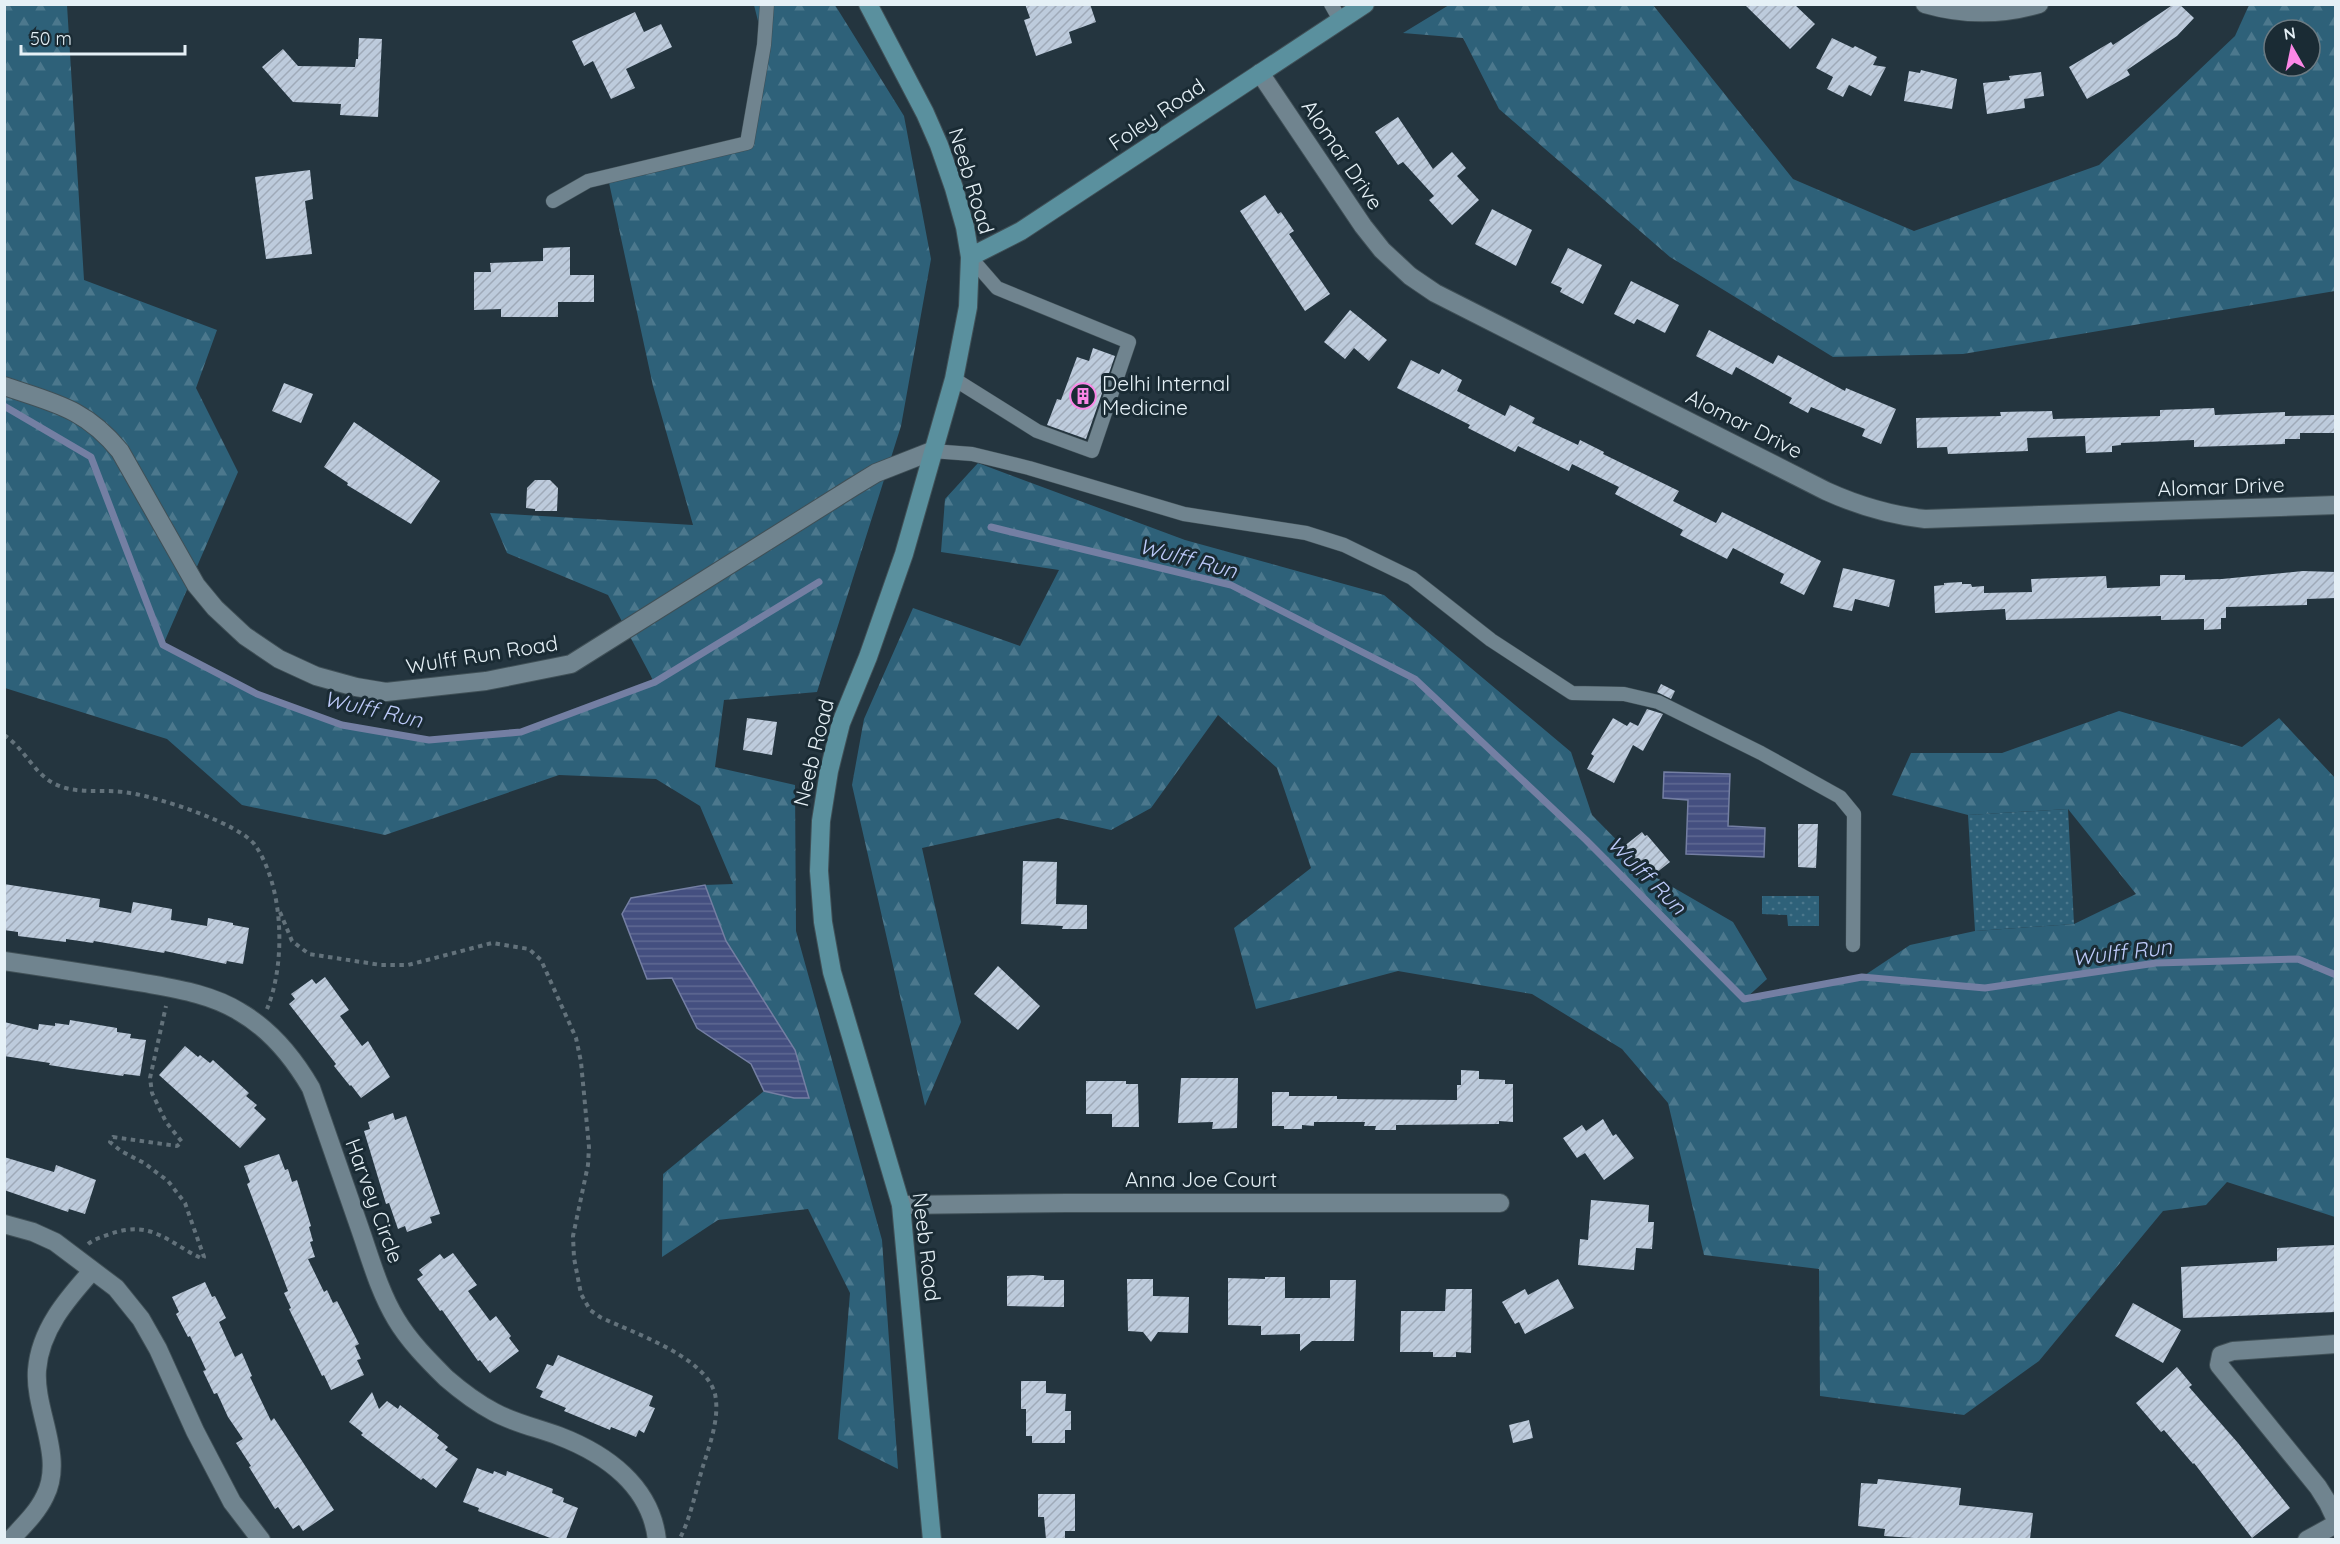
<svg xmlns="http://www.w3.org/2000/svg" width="2340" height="1544" viewBox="0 0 2340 1544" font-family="Quicksand,sans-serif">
<defs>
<pattern id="forest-firs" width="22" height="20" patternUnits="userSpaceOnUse" patternTransform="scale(1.5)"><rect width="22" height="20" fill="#2e6179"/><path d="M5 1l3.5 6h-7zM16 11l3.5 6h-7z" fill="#4c788d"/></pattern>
<pattern id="park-dots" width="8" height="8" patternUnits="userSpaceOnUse" patternTransform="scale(1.5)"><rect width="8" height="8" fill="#2e6179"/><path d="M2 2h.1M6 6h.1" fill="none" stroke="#4c788d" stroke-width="1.8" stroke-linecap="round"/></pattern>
<pattern id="water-rules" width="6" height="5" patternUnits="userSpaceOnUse" patternTransform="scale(1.5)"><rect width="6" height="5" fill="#444f80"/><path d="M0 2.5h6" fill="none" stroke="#5f6993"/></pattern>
<pattern id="building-hatch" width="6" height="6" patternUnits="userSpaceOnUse" patternTransform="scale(1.5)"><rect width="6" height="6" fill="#bdcbdc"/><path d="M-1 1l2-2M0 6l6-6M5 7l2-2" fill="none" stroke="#9faab8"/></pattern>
</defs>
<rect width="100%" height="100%" fill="#24353f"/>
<path fill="url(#forest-firs)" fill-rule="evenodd" d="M 5,5 L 67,5 L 84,280 L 217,330 L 196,388 L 238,472 L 163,645 L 257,694 L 342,725 L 429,740 L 521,732 L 654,682 L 608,595 L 507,553 L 490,513 L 693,525 L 653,386 L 608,178 L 747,143 L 764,45 L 754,5 L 835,5 L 904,116 L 931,259 L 901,426 L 817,692 L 724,700 L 715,767 L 795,785 L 796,931 L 882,1240 L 898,1469 L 838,1439 L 850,1293 L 808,1209 L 718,1220 L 662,1257 L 663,1174 L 764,1091 L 794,1098 L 795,1050 L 726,941 L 705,885 L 733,884 L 700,806 L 656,779 L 559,775 L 385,835 L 242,805 L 167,739 L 5,688 Z
M 1449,5 L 1653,5 L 1793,179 L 1914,231 L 2099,165 L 2235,36 L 2249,5 L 2335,5 L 2335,291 L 1963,354 L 1833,357 L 1670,257 L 1499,109 L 1463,38 L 1403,33 ZM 2274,30 L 2310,30 L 2310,66 L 2274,66 Z
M 978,463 L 1185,540 L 1384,595 L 1571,752 L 1592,815 L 1650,874 L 1733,922 L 1767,979 L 1745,999 L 1862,977 L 1910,945 L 1975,931 L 2074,924 L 2136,894 L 2068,809 L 1968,815 L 1892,795 L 1911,753 L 2002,753 L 2119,711 L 2242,747 L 2279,718 L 2335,778 L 2335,1217 L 2227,1182 L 2206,1205 L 2163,1211 L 2039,1361 L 1964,1415 L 1820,1396 L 1819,1269 L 1704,1255 L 1668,1103 L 1622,1049 L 1532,994 L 1398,971 L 1256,1009 L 1234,928 L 1311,868 L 1277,768 L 1218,715 L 1151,808 L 1111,830 L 1058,818 L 922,848 L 961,1022 L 925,1106 L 852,785 L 864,719 L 913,608 L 1020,646 L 1059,570 L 941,552 L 945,499 Z"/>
<path fill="url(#park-dots)" d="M 2068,809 L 2074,924 L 1975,931 L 1968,815 Z
M 1762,896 L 1819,896 L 1819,926 L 1788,926 L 1787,915 L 1762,914 Z"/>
<path fill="url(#water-rules)" stroke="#747fa3" stroke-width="1.5" d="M 1664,772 L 1730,774 L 1728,826 L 1765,828 L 1764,857 L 1686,854 L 1688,800 L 1663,798 Z
M 705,885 L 726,941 L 795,1050 L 809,1098 L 794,1098 L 764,1091 L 751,1064 L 697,1028 L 672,978 L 647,979 L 622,914 L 631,898 Z"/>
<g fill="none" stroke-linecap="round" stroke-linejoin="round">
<path stroke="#747fa3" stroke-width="7" d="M 4,406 L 91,457 L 163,645 L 257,694 L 342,725 L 429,740 L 521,732 L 655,682 L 819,582
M 991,527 L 1231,585 L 1415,679 L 1586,840 L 1744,999 L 1862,977 L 1985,988 L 2156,963 L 2298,959 L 2336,975"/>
</g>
<path fill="url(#building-hatch)" d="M 1025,4 L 1090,4 L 1096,22 L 1069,32 L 1072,43 L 1036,56 L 1024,20 L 1030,18 Z
M 1744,4 L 1794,4 L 1815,24 L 1790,49 Z
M 2174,4 L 2179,4 L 2194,18 L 2177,36 L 2127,70 L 2130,75 L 2087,99 L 2069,67 L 2111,42 L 2113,45 Z
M 635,12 L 644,32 L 661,24 L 672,47 L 626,69 L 635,88 L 611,99 L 593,61 L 584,66 L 572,41 Z
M 359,38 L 382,39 L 378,117 L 340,115 L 341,104 L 293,102 L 262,67 L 283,49 L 298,66 L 355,67 L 356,59 L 358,59 Z
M 1832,38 L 1853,48 L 1855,46 L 1877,57 L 1873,65 L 1886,67 L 1871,96 L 1849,85 L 1843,97 L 1827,89 L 1833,77 L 1816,68 Z
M 1921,70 L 1957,79 L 1952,109 L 1904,101 L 1909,71 L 1920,73 Z
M 2041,72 L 2044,96 L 2024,99 L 2025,108 L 1987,114 L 1983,83 L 2010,80 L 2009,76 Z
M 1398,117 L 1433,169 L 1452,152 L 1466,168 L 1457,176 L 1479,200 L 1452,225 L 1429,200 L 1434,196 L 1403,162 L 1398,165 L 1375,132 Z
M 310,170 L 313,199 L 305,201 L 312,254 L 266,259 L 255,177 Z
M 1265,195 L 1278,214 L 1281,212 L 1294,231 L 1289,234 L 1330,294 L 1305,311 L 1240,211 Z
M 1492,209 L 1532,230 L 1516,266 L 1475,244 Z
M 570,247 L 570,275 L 594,275 L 594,302 L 558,302 L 558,317 L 501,317 L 501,309 L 474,310 L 474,272 L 491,272 L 490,263 L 543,261 L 543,248 Z
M 1568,248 L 1602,265 L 1583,304 L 1560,292 L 1562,288 L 1551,283 Z
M 1631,281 L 1679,305 L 1665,333 L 1637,319 L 1634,324 L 1614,314 Z
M 1350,310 L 1387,340 L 1369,361 L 1354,348 L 1345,359 L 1324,342 Z
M 1709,330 L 1773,364 L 1778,355 L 1845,391 L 1846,388 L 1896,409 L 1881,444 L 1862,436 L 1865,429 L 1811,407 L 1808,413 L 1789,403 L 1792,398 L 1736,367 L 1732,375 L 1696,356 Z
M 1093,348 L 1115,356 L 1086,439 L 1047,425 L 1057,399 L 1061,400 L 1077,357 L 1089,361 Z
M 1411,360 L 1439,374 L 1442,369 L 1462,380 L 1457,391 L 1505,416 L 1510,405 L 1535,418 L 1532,423 L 1578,445 L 1580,440 L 1604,452 L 1603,454 L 1679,491 L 1673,501 L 1716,523 L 1722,512 L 1821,561 L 1804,595 L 1780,583 L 1784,574 L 1733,548 L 1727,559 L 1680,535 L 1683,530 L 1615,494 L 1619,487 L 1572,464 L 1569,471 L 1518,446 L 1515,452 L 1468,428 L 1470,425 L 1397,388 Z
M 284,383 L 313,394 L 301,423 L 272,411 Z
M 2214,408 L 2215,415 L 2285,412 L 2285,416 L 2336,415 L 2336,433 L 2300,433 L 2300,439 L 2285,439 L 2285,444 L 2194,447 L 2194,440 L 2121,443 L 2121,445 L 2112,446 L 2112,452 L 2086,453 L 2085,436 L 2027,438 L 2028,451 L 1948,454 L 1947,447 L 1917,448 L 1916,418 L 2001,416 L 2000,412 L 2052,411 L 2053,419 L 2160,416 L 2160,410 Z
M 354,422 L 440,481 L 411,524 L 347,485 L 348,483 L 324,467 Z
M 535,480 L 550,480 L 558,488 L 557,511 L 535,511 L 535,509 L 526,508 L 527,488 Z
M 1843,568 L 1895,580 L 1889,607 L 1855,599 L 1852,611 L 1833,607 Z
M 2303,571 L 2336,572 L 2336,598 L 2307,599 L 2307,605 L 2226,607 L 2226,618 L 2221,618 L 2221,629 L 2204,630 L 2204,619 L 2161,620 L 2161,616 L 2006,620 L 2005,609 L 1935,613 L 1934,586 L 1944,585 L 1944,583 L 1962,582 L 1962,584 L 1971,584 L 1972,587 L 1984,586 L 1984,593 L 2032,592 L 2031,579 L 2106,576 L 2107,588 L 2160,586 L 2160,575 L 2185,575 L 2185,580 L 2222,579 Z
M 1661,684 L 1675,691 L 1671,699 L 1657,692 Z
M 1647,709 L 1663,714 L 1643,751 L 1633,745 L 1614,783 L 1587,769 L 1594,756 L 1591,754 L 1613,718 L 1627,726 L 1630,722 L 1638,726 Z
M 747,718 L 777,722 L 772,755 L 743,750 Z
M 1798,824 L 1818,824 L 1816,868 L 1798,867 Z
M 1642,832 L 1645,836 L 1647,835 L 1670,862 L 1656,873 L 1649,865 L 1642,871 L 1623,847 Z
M 1023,861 L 1057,862 L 1056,904 L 1087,905 L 1087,929 L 1062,929 L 1063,926 L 1021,924 Z
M 4,884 L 100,899 L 99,907 L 131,913 L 133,902 L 172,909 L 171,920 L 207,926 L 208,918 L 233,923 L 233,925 L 249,928 L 243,964 L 227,961 L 226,964 L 165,951 L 164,953 L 94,941 L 93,943 L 66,939 L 66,942 L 18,936 L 18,932 L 4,930 Z
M 998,966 L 1040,1006 L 1018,1030 L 974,994 Z
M 325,977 L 349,1010 L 340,1016 L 362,1046 L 368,1041 L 390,1077 L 361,1098 L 351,1085 L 350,1086 L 334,1066 L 336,1064 L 289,1004 L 295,999 L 291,994 L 312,979 L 316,984 Z
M 70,1020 L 117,1028 L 117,1032 L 131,1034 L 130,1038 L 146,1040 L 140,1076 L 124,1074 L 123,1076 L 74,1069 L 49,1065 L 50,1063 L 4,1056 L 4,1022 L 38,1030 L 39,1024 L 55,1026 L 55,1023 L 69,1025 Z
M 185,1046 L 198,1057 L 200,1055 L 210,1063 L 213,1060 L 249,1093 L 246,1096 L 257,1105 L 254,1108 L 266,1119 L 240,1148 L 159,1075 Z
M 1461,1070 L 1479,1071 L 1479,1079 L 1505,1080 L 1505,1084 L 1513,1084 L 1513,1122 L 1499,1121 L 1499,1124 L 1396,1125 L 1396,1130 L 1375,1130 L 1376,1126 L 1364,1126 L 1365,1122 L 1314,1122 L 1314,1126 L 1302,1125 L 1302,1129 L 1284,1129 L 1284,1126 L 1272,1126 L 1272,1092 L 1289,1092 L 1289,1096 L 1337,1096 L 1337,1099 L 1457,1100 L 1457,1085 L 1461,1085 Z
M 1181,1078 L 1238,1078 L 1237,1128 L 1212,1129 L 1213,1122 L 1178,1123 Z
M 1086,1081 L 1126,1081 L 1126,1084 L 1138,1084 L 1139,1127 L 1112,1127 L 1112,1114 L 1086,1114 Z
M 393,1113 L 395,1120 L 406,1116 L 440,1214 L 430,1217 L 432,1223 L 407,1232 L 405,1226 L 398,1229 L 389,1203 L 386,1204 L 364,1131 L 370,1129 L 368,1122 Z
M 1603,1119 L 1613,1136 L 1616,1134 L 1634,1158 L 1604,1180 L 1585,1153 L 1577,1158 L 1563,1138 L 1582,1125 L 1586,1131 Z
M 279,1154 L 285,1170 L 288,1169 L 292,1182 L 297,1180 L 311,1226 L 309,1227 L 313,1241 L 310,1242 L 315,1257 L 308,1259 L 324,1292 L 327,1290 L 333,1303 L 337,1301 L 359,1344 L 355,1346 L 361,1359 L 357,1360 L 364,1375 L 331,1390 L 324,1375 L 322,1376 L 289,1309 L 291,1308 L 284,1293 L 288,1291 L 247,1184 L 250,1182 L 244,1166 Z
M 4,1157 L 54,1172 L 56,1165 L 96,1180 L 85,1214 L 69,1209 L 68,1212 L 4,1190 Z
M 1591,1200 L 1649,1205 L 1648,1222 L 1654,1222 L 1652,1249 L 1636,1248 L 1634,1270 L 1578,1265 L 1580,1239 L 1588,1240 Z
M 2336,1245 L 2336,1312 L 2183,1318 L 2181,1267 L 2277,1261 L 2277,1248 Z
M 453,1253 L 477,1285 L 468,1291 L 490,1321 L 496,1316 L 511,1336 L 509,1338 L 519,1351 L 490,1373 L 480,1360 L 478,1361 L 442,1310 L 440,1311 L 417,1279 L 423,1275 L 419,1270 L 440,1254 L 444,1259 Z
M 1033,1275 L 1044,1276 L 1044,1280 L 1064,1280 L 1064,1307 L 1007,1306 L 1007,1276 Z
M 1265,1277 L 1285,1277 L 1285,1298 L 1330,1298 L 1330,1280 L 1356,1280 L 1354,1341 L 1312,1341 L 1300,1351 L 1300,1334 L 1261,1335 L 1261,1326 L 1228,1325 L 1228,1278 L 1265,1279 Z
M 1127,1279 L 1153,1279 L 1153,1296 L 1189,1297 L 1188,1333 L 1158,1332 L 1151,1342 L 1143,1332 L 1128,1331 Z
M 1558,1279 L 1574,1308 L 1525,1334 L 1519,1322 L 1515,1324 L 1502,1302 L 1525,1289 L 1528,1295 Z
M 205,1282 L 212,1297 L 215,1296 L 226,1318 L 219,1322 L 235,1357 L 242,1353 L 252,1376 L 250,1377 L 271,1421 L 274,1418 L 334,1510 L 303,1531 L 299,1525 L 293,1529 L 278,1507 L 275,1509 L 249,1467 L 251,1466 L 236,1443 L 243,1439 L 228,1417 L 217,1393 L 214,1394 L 203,1371 L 206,1370 L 190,1336 L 188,1337 L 176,1314 L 179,1312 L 172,1297 Z
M 1446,1289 L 1472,1289 L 1471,1353 L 1456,1352 L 1456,1357 L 1433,1357 L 1433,1352 L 1400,1352 L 1401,1311 L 1445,1311 Z
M 2133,1303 L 2181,1330 L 2163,1363 L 2115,1336 Z
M 558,1355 L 653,1396 L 649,1406 L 655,1408 L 644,1433 L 639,1430 L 636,1437 L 611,1427 L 610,1430 L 564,1411 L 566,1408 L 540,1397 L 543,1391 L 536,1388 L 547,1364 L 553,1366 Z
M 2177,1367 L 2192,1385 L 2189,1387 L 2238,1443 L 2290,1508 L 2252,1538 L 2194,1463 L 2193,1464 L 2164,1430 L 2161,1432 L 2136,1403 Z
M 1021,1381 L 1046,1381 L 1046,1393 L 1066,1394 L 1065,1411 L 1071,1411 L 1071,1430 L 1065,1430 L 1065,1443 L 1032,1443 L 1032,1436 L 1026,1436 L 1026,1409 L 1021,1409 Z
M 372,1392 L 379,1409 L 387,1401 L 398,1409 L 400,1405 L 439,1435 L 437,1438 L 448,1447 L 445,1450 L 458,1459 L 436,1488 L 423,1478 L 421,1480 L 361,1435 L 363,1433 L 349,1422 Z
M 1529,1420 L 1533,1438 L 1513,1443 L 1509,1425 Z
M 477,1468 L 493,1474 L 494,1471 L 506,1476 L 507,1471 L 553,1489 L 552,1493 L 564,1498 L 563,1502 L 578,1508 L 566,1539 L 553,1539 L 478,1511 L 479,1508 L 463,1502 Z
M 1878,1479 L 1961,1488 L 1959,1505 L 2033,1513 L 2030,1539 L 1929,1539 L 1884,1536 L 1885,1529 L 1858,1526 L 1861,1483 L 1877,1484 Z
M 1038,1494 L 1075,1494 L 1075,1531 L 1065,1531 L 1065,1539 L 1046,1539 L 1044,1517 L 1038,1517 Z"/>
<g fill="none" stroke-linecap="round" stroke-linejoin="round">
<g stroke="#405057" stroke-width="15">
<path id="lane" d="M 1331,4 L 1340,20
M 553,201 L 588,181 L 747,143 L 764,45 L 767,4
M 954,379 L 1037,431 L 1092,451 L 1129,342 L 997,288 L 970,257
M 932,451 L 972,454 L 1029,468 L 1184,514 L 1306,533 L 1344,545 L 1412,578 L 1491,640 L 1572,693 L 1624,694 L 1658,702 L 1761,753 L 1840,797 L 1854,814 L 1853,945"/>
</g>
<g stroke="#405057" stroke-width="20">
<path id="street" d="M 1925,4 C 1963,15 2002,15 2039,4
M 1260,73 L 1363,226 L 1382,250 L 1410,276 L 1435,293 L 1826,491 C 1859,506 1889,515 1925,519 L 2336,505
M 4,386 C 54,403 85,408 120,451 L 196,585 L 215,608 L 245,636 L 279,659 L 316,676 L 356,687 L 386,692 L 486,681 L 571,664 L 853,487 L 876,473 L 932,451
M 4,961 C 51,968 98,975 144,983 C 177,989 211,994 240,1012 C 271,1030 293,1057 311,1088 C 327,1134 343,1180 359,1226 C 370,1257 379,1291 396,1319 C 409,1341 428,1360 446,1378 C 461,1391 477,1403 494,1412 C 514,1423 538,1428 559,1436 C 606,1454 651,1486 657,1540
M 901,1205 L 1067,1203 L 1500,1203
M 4,1224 L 33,1232 L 55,1242 L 116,1288 L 141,1319 L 158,1349 L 195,1431 L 232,1502 L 261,1540
M 2336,1344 L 2233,1351 L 2221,1355 L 2219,1365 L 2318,1487 L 2328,1503 L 2336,1520
M 10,1540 C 23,1526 37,1513 45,1496 C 65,1457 34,1411 37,1370 C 40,1330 67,1299 92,1271
M 2307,1540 L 2336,1524"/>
</g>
<g stroke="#405057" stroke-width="20">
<path id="secondary" d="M 868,4 L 925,113 L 939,145 L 954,188 L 965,227 L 970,257 L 968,307 L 954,379 L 904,554 L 868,657 L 841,723 L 829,771 L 821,821 L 819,871 L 823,922 L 832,972 L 901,1205 L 932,1540
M 970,257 L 1021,231 L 1365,4"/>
</g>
<path stroke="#63727b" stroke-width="4" stroke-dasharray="4.5 4.5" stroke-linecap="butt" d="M 4,735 C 24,748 33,772 53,783 C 77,796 104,788 130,793 C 157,797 239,823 255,845 C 284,887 286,963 267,1009
M 280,912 L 292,941 L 309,954 L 381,965 L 408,965 L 492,943 L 529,949 L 541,960 L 576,1038 L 581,1062 L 589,1147 L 588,1165 L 573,1236 L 574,1258 L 581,1294 L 590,1310 L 600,1317 C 633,1333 705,1356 715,1394 C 720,1417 710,1444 703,1466 C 696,1489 691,1518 679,1540
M 88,1244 C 94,1239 102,1237 110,1234 C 152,1219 168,1243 203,1259 L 204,1257 L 185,1203 L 168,1181 L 144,1163 L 121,1151 L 110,1142 L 113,1137 L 177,1146 L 182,1142 L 166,1122 L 152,1093 L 150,1078 L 166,1006"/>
<use href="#lane" stroke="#70848f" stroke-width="14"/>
<use href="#street" stroke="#70848f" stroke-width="18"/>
<use href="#secondary" stroke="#5a909e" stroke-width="18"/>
</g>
<defs>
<g id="building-ring" transform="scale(1.35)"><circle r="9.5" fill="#1a2b34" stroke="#fb87e6" stroke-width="1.5"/><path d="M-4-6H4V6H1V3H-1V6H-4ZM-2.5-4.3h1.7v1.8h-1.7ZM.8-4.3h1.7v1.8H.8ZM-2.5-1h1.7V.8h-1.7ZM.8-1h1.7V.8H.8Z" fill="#fb87e6"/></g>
</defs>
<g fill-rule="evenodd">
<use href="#building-ring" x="1083" y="396"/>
</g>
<g text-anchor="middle" stroke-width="6" stroke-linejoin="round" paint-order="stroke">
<g font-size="21" fill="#e5f0f6" stroke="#1a2b34">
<text transform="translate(1157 115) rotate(-34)" y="7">Foley Road</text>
<text transform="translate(1342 155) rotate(56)" y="7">Alomar Drive</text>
<text transform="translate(971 181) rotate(73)" y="7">Neeb Road</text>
<text transform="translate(1744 424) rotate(27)" y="7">Alomar Drive</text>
<text transform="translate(2221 487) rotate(-2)" y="7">Alomar Drive</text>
<text transform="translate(482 655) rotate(-9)" y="7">Wulff Run Road</text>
<text transform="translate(814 753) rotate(-76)" y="7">Neeb Road</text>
<text x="1201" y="1187">Anna Joe Court</text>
<text transform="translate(374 1201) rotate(70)" y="7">Harvey Circle</text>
<text transform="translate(926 1247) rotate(83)" y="7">Neeb Road</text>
</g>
<g font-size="21" fill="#e5f0f6" stroke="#1a2b34" text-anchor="start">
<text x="1102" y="391">Delhi Internal<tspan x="1102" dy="24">Medicine</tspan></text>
</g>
<g font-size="22" font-style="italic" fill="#bdcaf9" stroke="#1a2b34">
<text transform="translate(1188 558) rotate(15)" y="8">Wulff Run</text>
<text transform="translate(373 709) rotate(13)" y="8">Wulff Run</text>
<text transform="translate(1647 875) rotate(45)" y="8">Wulff Run</text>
<text transform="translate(2122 952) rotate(-7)" y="8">Wulff Run</text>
</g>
</g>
<rect width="2340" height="1544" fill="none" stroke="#e5f0f6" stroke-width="12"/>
<g transform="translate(2292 48) rotate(351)"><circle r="28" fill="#1a2b34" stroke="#6b7a82" stroke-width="1.5"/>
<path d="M0-4.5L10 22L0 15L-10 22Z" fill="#fb87e6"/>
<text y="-9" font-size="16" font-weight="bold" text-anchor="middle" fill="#e5f0f6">N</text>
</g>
<path d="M21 45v9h164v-9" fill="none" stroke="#e5f0f6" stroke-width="3"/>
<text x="30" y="45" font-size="18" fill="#e5f0f6" stroke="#1a2b34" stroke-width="4.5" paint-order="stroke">50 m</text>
</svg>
